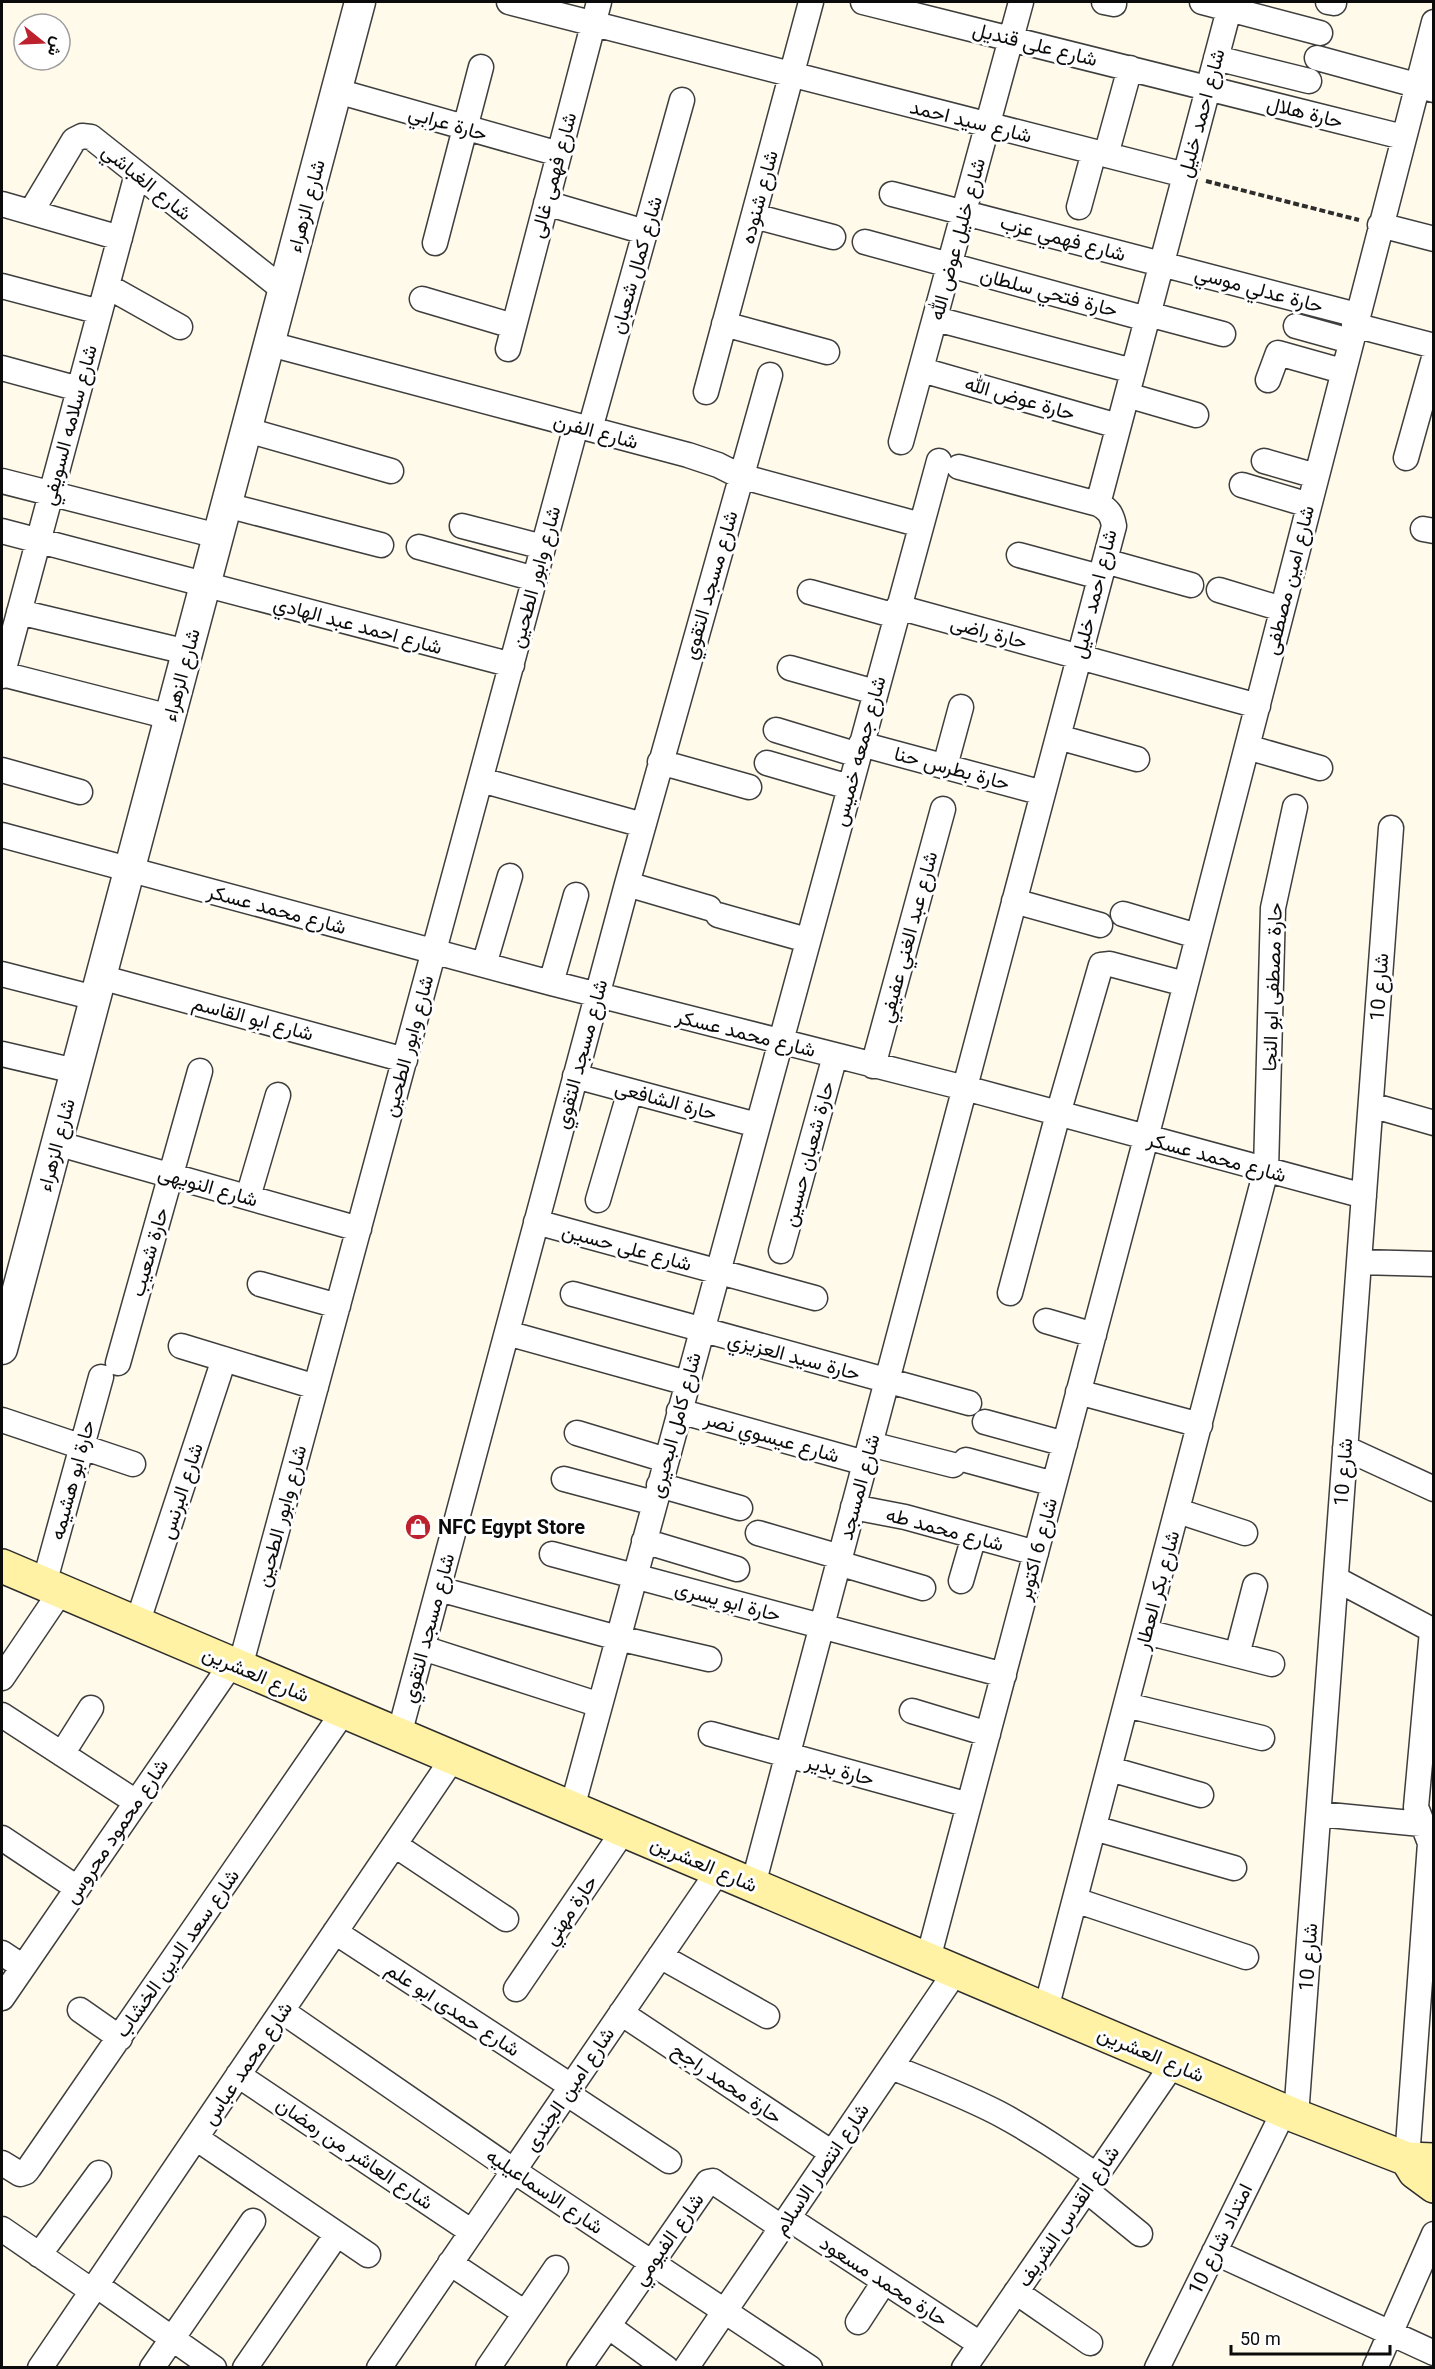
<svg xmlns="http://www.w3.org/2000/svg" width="1435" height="2369" viewBox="0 0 1435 2369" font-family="Georgia,Vazirmatn,serif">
<rect width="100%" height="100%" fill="#fffae9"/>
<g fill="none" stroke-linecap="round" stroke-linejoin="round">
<g stroke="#3e3e3e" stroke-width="27">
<path id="minor" d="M 509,2 L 1185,175
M 863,2 L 1403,137
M 1104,2 L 1114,4
M 1202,2 L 1320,33
M 1328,2 L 1334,3
M 1216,58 L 1309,81
M 1317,58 L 1434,90
M 337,91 L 559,154
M 1106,155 L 1130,68
M 892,194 L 1357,315
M 546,203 L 645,232
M 2,204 L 120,238
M 1079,207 L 1094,152
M 31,212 L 74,140 L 82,136 L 91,137 L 284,290
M 754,216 L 833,237
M 1380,225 L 1434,239
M 865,242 L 1147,319
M 435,243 L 481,67
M 2,286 L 100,312
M 107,286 L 180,327
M 422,299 L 513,326
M 1148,314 L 1223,334
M 936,319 L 1133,371
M 724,324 L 827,352
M 1354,325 L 1434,346
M 1296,326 L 1350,341
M 270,344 L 688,455 L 718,465 L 740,476 L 921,525
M 508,349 L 599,2
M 2,368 L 79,389
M 922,370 L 1118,426
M 1268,380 L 1278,353 L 1342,371
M 706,392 L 811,2
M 1127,395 L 1196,415
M 590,429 L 682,100
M 247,430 L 391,471
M 901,442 L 1021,2
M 1406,458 L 1434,358
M 1264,461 L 1316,476
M 959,467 L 1098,504
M 2,481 L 218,536
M 1242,485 L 1309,505
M 226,505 L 381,545
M 462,526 L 543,547
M 1423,529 L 1434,531
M 2,531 L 512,665
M 419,547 L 535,579
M 1019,555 L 1100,577
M 1105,561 L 1191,585
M 1219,590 L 1282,609
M 810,592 L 896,616
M 898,607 L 1258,706
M 19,612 L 187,652
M 790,668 L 875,692
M 2,674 L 170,717
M 2,676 L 137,174
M 776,730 L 858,755
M 1058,737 L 1137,759
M 861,744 L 1043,793
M 1247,747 L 1320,768
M 660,762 L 749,787
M 767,763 L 849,787
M 945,766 L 961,707
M 2,770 L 80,792
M 481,780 L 643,825
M 2,835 L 551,983 L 965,1088 L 1364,1196
M 627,884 L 709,908
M 1014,901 L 1100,925
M 1123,914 L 1197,936
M 718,915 L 807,940
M 484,965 L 510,876
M 2,974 L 95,998
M 100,977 L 405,1060
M 551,983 L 576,895
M 2,1054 L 75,1071
M 873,1066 L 943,809
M 575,1076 L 757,1125
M 1371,1105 L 1434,1123
M 56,1143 L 359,1229
M 248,1197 L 278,1095
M 598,1200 L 630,1091
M 536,1222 L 815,1298
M 781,1251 L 835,1056
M 1359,1262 L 1434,1264
M 260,1284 L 338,1306
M 1010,1293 L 1058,1114 L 1101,965 L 1110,964 L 1185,984
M 573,1294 L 969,1403
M 1046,1321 L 1094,1335
M 507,1333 L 687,1383
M 181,1346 L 316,1387
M 118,1363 L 200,1071
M 1078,1392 L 1200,1425
M 679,1411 L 865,1463
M 2,1420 L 133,1464
M 985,1422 L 1065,1444
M 577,1433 L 666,1460
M 870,1444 L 953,1465
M 1345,1448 L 1434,1489
M 966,1460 L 1054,1484
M 564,1479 L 654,1503
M 659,1485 L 740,1508
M 853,1507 L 905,1517 L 1036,1553
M 1178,1511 L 1245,1533
M 758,1533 L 840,1557
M 644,1541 L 737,1569
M 552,1554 L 1004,1675
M 838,1563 L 923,1588
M 1336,1579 L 1434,1631
M 961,1581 L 974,1536
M 44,1584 L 101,1377
M 439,1589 L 618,1638 L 709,1659
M 137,1624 L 224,1359
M 1146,1632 L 1272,1664
M 423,1648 L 600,1705
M 1237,1655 L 1255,1586
M 240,1667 L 576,426
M 2,1678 L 61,1591
M 1126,1705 L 1262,1738
M 912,1711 L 988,1734
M 2,1715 L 136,1802
M 711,1734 L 969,1805
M 399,1735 L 627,884 L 770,375
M 62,1754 L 91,1708
M 1110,1769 L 1201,1795
M 572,1808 L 939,461
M 1319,1814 L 1421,1824
M 1094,1828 L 1234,1868
M 2,1838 L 77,1888
M 395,1845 L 506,1919
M 753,1885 L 1114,526 C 1112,514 1108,509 1098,504 L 1231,2
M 1075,1900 L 1246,1957
M 335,1932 L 571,2086
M 2,1953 L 23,1967
M 660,1956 L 767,2016
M 928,1959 L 1146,1138 L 1434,22
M 516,1989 L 624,1830
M 2,1998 L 232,1663
M 1046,2009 L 1266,1170 L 1273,908 L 1295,807
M 80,2010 L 120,2038
M 282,2011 L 514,2171 L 810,2368
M 621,2013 L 832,2153
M 891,2067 C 927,2081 963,2095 998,2113 C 1032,2131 1064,2153 1096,2175
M 238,2075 L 472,2232
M 566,2093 L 669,2161
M 1296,2116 L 1391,828
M 196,2138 L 368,2255
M 1407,2159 L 1430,1843 L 1416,1807 L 1432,1631
M 2,2163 L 20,2174 L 26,2172 L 29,2168 L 344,1711
M 1086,2190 L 1140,2234
M 788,2218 L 980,2344
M 2,2229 L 92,2291
M 1214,2252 L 1434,2353
M 39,2255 L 99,2173
M 450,2263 L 525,2313
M 96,2285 L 214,2368
M 1016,2292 L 1090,2343
M 858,2322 L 884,2282
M 608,2326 L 666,2368
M 40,2368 L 453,1758
M 152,2368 L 253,2221
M 245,2368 L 337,2234
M 379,2368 L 719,1870
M 488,2368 L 556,2268
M 579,2368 L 708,2182 L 713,2181 L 717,2184 L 781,2227
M 686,2368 L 956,1971
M 964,2368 L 1173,2064
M 1157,2368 L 1284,2111
M 1375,2368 L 1434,2234"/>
</g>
<g stroke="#3e3e3e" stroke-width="33">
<path id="tertiary" d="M 2,1349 L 360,2"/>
</g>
<g stroke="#2d2d2d" stroke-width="36">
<path id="secondary" d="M 2,1566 L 1296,2116 L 1407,2159 L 1434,2160
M 1407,2159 L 1415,2172 L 1434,2186"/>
</g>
<path stroke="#2d2d2d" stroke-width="4" stroke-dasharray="6 3" stroke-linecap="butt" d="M 1206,181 L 1359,220"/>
<use href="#minor" stroke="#fff" stroke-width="24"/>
<use href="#tertiary" stroke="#fff" stroke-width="30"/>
<use href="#secondary" stroke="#fff2a4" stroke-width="33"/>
</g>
<defs>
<g id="shop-disc" transform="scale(1.35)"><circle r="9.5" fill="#bd212e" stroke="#fff"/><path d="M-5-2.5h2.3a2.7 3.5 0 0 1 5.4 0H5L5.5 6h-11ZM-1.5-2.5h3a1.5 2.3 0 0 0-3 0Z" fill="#fff"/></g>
</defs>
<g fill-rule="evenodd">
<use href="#shop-disc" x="418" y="1527"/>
</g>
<g text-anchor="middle" stroke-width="6" stroke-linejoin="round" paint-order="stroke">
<g font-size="20" fill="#0b0b0b" stroke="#fff">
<text transform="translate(1035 44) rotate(14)" y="7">شارع على قنديل</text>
<text transform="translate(1305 112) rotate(14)" y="7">حارة هلال</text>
<text transform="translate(1201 113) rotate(-75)" y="7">شارع احمد خليل</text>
<text transform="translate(971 121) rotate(14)" y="7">شارع سيد احمد</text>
<text transform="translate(448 123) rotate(16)" y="7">حارة عرابي</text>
<text transform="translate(553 175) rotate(-75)" y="7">شارع فهمى غالى</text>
<text transform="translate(147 182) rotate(39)" y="7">شارع الغباشي</text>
<text transform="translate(759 197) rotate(-75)" y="7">شارع شنوده</text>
<text transform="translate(306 206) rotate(-75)" y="7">شارع الزهراء</text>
<text transform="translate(1063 238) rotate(15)" y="7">شارع فهمي عزب</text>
<text transform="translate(957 239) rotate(-75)" y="7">شارع خليل عوض الله</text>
<text transform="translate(636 265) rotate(-74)" y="7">شارع كمال شعبان</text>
<text transform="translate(1259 289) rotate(15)" y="7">حارة عدلي موسي</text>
<text transform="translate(1049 292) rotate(15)" y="7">حارة فتحي سلطان</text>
<text transform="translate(1020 398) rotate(16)" y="7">حارة عوض الله</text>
<text transform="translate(69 425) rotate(-75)" y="7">شارع سلامه السويفي</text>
<text transform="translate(596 431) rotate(15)" y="7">شارع الفرن</text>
<text transform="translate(535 577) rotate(-75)" y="7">شارع وابور الطحين</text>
<text transform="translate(1289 580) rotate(-76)" y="7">شارع امين مصطفى</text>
<text transform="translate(710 585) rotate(-74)" y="7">شارع مسجد التقوي</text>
<text transform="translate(1094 594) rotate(-76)" y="7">شارع احمد خليل</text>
<text transform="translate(358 625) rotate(15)" y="7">شارع احمد عبد الهادي</text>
<text transform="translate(989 632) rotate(15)" y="7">حارة راضى</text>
<text transform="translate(181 675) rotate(-75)" y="7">شارع الزهراء</text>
<text transform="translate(859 751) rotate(-75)" y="7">شارع جمعه خميس</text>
<text transform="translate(952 768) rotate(15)" y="7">حارة بطرس حنا</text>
<text transform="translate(277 909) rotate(15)" y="7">شارع محمد عسكر</text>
<text transform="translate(908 937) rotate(-75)" y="7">شارع عبد الغني عفيفي</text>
<text transform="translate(1272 987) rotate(-88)" y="7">حارة مصطفى ابو النجا</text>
<text transform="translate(1379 987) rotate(-86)" y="7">شارع 10</text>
<text transform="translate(253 1018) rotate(15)" y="7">شارع ابو القاسم</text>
<text transform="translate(746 1033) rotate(14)" y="7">شارع محمد عسكر</text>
<text transform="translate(408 1046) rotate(-75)" y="7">شارع وابور الطحين</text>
<text transform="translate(581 1054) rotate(-75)" y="7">شارع مسجد التقوي</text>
<text transform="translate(666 1100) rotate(15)" y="7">حارة الشافعى</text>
<text transform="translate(56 1145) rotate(-75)" y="7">شارع الزهراء</text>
<text transform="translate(808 1154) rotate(-75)" y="7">حارة شعبان حسين</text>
<text transform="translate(1217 1157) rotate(15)" y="7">شارع محمد عسكر</text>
<text transform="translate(208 1186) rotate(16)" y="7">شارع النويهى</text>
<text transform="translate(627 1247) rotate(15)" y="7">شارع على حسين</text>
<text transform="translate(149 1252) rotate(-74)" y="7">حارة شعيب</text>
<text transform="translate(794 1356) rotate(15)" y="7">حارة سيد العزيزي</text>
<text transform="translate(675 1425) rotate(-75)" y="7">شارع كامل البحيرى</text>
<text transform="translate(772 1437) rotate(16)" y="7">شارع عيسوي نصر</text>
<text transform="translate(1343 1472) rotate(-86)" y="7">شارع 10</text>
<text transform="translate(72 1480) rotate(-75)" y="7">حارة ابو هشيمه</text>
<text transform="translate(859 1487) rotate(-75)" y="7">شارع المسجد</text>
<text transform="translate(181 1491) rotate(-72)" y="7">شارع البرنس</text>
<text transform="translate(281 1516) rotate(-75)" y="7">شارع وابور الطحين</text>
<text transform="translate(945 1529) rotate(15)" y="7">شارع محمد طه</text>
<text transform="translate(1037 1549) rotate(-75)" y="7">شارع 6 اكتوبر</text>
<text transform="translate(1157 1590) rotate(-75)" y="7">شارع بكر العطار</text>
<text transform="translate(728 1601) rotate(15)" y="7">حارة ابو يسرى</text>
<text transform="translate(428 1628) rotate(-75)" y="7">شارع مسجد التقوي</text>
<text transform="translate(256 1674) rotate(23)" y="7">شارع العشرين</text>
<text transform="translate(840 1770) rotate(15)" y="7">حارة بدير</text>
<text transform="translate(116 1831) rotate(-56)" y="7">شارع محمود محروس</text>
<text transform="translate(704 1864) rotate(23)" y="7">شارع العشرين</text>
<text transform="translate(570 1910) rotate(-56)" y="7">حارة مهني</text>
<text transform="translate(177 1953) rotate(-55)" y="7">شارع سعد الدين الخشاب</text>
<text transform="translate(1308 1957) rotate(-86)" y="7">شارع 10</text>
<text transform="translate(453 2009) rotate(33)" y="7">شارع حمدى ابو علم</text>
<text transform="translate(1151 2054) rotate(23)" y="7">شارع العشرين</text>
<text transform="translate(247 2063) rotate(-56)" y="7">شارع محمد عباس</text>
<text transform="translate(727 2083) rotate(34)" y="7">حارة محمد راجح</text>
<text transform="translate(569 2089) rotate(-56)" y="7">شارع امين الجندى</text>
<text transform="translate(355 2153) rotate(34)" y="7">شارع العاشر من رمضان</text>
<text transform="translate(821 2169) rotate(-56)" y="7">شارع انتصار الاسلام</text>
<text transform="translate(545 2191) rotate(34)" y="7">شارع الاسماعيليه</text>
<text transform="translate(1068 2216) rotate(-56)" y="7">شارع القدس الشريف</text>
<text transform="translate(668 2239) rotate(-55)" y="7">شارع الفيومي</text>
<text transform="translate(1220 2239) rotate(-64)" y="7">امتداد شارع 10</text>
<text transform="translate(884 2281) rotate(33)" y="7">حارة محمد مسعود</text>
</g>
<g font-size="20" font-weight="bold" fill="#0b0b0b" stroke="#fff" text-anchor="start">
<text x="438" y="1534">NFC Egypt Store</text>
</g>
</g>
<rect width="1435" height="2369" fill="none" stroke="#0b0b0b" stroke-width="6"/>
<g transform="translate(42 42) rotate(108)"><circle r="28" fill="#ffffff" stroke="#9d9d9d" stroke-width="1.5"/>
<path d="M0-4.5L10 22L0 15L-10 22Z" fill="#bd212e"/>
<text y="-9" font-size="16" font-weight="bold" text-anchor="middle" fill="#0b0b0b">ش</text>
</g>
<path d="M1231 2345v9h159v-9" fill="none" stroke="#0b0b0b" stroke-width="3"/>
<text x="1240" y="2345" font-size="18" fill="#0b0b0b" stroke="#ffffff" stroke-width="4.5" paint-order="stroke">50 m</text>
</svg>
